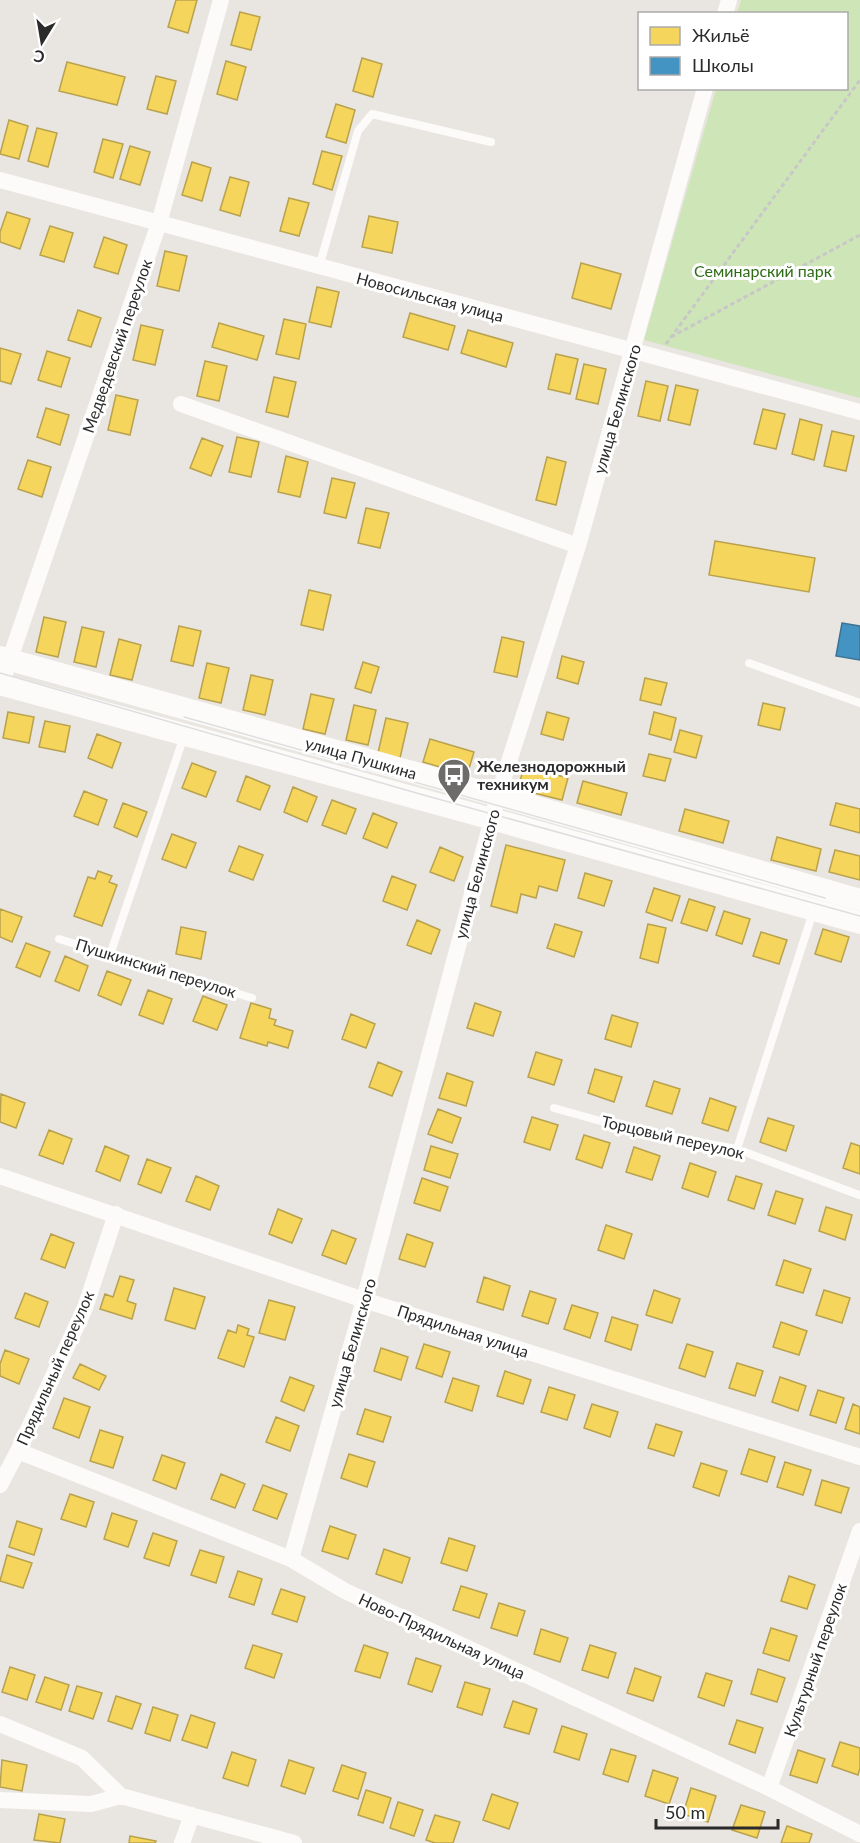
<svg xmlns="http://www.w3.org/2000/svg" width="860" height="1843" viewBox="0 0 860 1843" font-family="Lato,sans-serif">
<rect width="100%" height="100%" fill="#e9e5e0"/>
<path fill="#cee6b7" d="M 741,0 L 860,0 L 860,398 L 644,340 L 716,89 L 846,88 L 846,14 L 737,13 Z"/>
<path fill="#f6d55c" stroke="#b9a24d" stroke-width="1.5" d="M 176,0 L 197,0 L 188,33 L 168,27 Z
M 240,12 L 260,17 L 251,50 L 231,45 Z
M 362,58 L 382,64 L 373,97 L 353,91 Z
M 226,61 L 246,67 L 237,100 L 217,94 Z
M 67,62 L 125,77 L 117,105 L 59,91 Z
M 156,76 L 176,81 L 167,114 L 147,109 Z
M 336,104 L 355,110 L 346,143 L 326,137 Z
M 9,120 L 28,126 L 19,159 L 0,154 Z
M 37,128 L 57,133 L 48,167 L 28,161 Z
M 103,139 L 123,144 L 113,178 L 94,172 Z
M 130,146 L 150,152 L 140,185 L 120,179 Z
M 322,151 L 342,156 L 332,190 L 313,184 Z
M 192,162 L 211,168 L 202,201 L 182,195 Z
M 230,177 L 249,182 L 240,216 L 220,210 Z
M 289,198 L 309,203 L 299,236 L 280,231 Z
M 7,212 L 30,219 L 20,249 L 0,242 L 0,232 Z
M 369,216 L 398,222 L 392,253 L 362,247 Z
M 50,226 L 73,233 L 64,262 L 40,255 Z
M 104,237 L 127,245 L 118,274 L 94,267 Z
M 165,251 L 187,256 L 179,291 L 157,286 Z
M 581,263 L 621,274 L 611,309 L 572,298 Z
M 317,287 L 339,292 L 331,327 L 309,322 Z
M 78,310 L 101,318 L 91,347 L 68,340 Z
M 410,313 L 455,326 L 448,350 L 403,337 Z
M 284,319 L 306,324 L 299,359 L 276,354 Z
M 219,323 L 264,336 L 257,360 L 212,347 Z
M 141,325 L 163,330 L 155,365 L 133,360 Z
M 468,330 L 513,343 L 506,367 L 461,353 Z
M 0,348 L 21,354 L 11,384 L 0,381 Z
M 47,351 L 70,358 L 61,387 L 38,380 Z
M 556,354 L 578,359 L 570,394 L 548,389 Z
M 205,361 L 227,366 L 219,401 L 197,396 Z
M 584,364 L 606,369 L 598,404 L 576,399 Z
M 274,377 L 296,382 L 288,417 L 266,412 Z
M 646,381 L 668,386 L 660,421 L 638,416 Z
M 676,385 L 698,390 L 690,425 L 668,420 Z
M 116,395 L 138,400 L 130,435 L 108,430 Z
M 46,408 L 69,415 L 60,445 L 37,437 Z
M 763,409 L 785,414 L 776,449 L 754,444 Z
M 800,419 L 822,425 L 814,460 L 792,454 Z
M 832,431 L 854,436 L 846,471 L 824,466 Z
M 237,437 L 259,442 L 251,477 L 229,472 Z
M 202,438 L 223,446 L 211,476 L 190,468 Z
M 286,456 L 308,462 L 300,497 L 278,492 Z
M 547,457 L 566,462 L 556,505 L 536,500 Z
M 28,460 L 51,467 L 42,497 L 18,489 Z
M 332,478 L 355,483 L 346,518 L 324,513 Z
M 366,508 L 389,513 L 380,548 L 358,543 Z
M 715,541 L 815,558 L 809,592 L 709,575 Z
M 309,590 L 331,595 L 323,630 L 301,625 Z
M 44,617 L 66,622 L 58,657 L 36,652 Z
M 179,626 L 201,631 L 193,666 L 171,661 Z
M 82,627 L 104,632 L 96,667 L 74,662 Z
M 502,637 L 524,642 L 517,677 L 494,672 Z
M 119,639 L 141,645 L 132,680 L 110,675 Z
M 562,656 L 584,662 L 578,684 L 557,678 Z
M 363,662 L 379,667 L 371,693 L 355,688 Z
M 207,663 L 229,668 L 221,703 L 199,698 Z
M 251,675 L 273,680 L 265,715 L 243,710 Z
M 645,678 L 667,683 L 661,705 L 640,700 Z
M 311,694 L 334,699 L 325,734 L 303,729 Z
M 763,703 L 785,708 L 780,730 L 758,725 Z
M 354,705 L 376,710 L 368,745 L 346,740 Z
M 8,712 L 34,717 L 29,743 L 3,738 Z
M 547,712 L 569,718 L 563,740 L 541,734 Z
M 654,712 L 676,718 L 671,740 L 649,734 Z
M 386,718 L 408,723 L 400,758 L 378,753 Z
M 45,721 L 70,726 L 65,752 L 39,747 Z
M 680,730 L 702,736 L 696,758 L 674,752 Z
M 97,734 L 121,743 L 112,768 L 88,758 Z
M 430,739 L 474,752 L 467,775 L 423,762 Z
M 649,754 L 671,759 L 665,781 L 643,776 Z
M 192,763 L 216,772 L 206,797 L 182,788 Z
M 524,766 L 568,778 L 562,800 L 518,789 Z
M 246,776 L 270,786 L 260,810 L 237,801 Z
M 583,781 L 627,793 L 621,815 L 577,803 Z
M 293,787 L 317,797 L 307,822 L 284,812 Z
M 84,791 L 107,800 L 98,825 L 74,816 Z
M 332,800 L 356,809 L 346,834 L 322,825 Z
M 123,803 L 147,812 L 137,837 L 114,827 Z
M 836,803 L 860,809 L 860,833 L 830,825 Z
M 685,809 L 729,821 L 723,843 L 679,831 Z
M 373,813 L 397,823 L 387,848 L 363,838 Z
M 172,834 L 196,843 L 186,868 L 162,859 Z
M 777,837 L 821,849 L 816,871 L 771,860 Z
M 506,845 L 565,860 L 557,891 L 539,886 L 536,898 L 521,894 L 517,913 L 491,906 Z
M 239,846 L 263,855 L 253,880 L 229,871 Z
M 440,847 L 463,857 L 454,881 L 430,872 Z
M 835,850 L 860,856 L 860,880 L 829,872 Z
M 98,871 L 112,876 L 109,882 L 117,885 L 102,926 L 74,916 L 88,877 L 95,879 Z
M 585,873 L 612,881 L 604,906 L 578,898 Z
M 392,876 L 416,885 L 407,910 L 383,901 Z
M 654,888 L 680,896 L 672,921 L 646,912 Z
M 689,899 L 715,907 L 707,931 L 681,923 Z
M 0,909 L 22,917 L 12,942 L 0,937 Z
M 724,911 L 750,919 L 742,944 L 716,935 Z
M 417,920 L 440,930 L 431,954 L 407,945 Z
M 555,924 L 582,932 L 574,957 L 547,948 Z
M 648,924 L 666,928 L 658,963 L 640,958 Z
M 181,927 L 206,932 L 201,959 L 176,954 Z
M 823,929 L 849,937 L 841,962 L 815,954 Z
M 761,932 L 787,940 L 779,964 L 753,956 Z
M 26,943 L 50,952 L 40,977 L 16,967 Z
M 65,956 L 88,966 L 79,991 L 55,981 Z
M 107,971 L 131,980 L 121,1005 L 98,995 Z
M 148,990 L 172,999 L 163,1024 L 139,1015 Z
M 203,996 L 227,1005 L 217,1030 L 193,1021 Z
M 251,1003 L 271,1009 L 269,1018 L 276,1020 L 274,1025 L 293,1031 L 288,1048 L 268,1042 L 267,1046 L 240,1038 Z
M 475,1003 L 501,1012 L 493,1036 L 467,1028 Z
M 351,1014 L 375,1024 L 366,1048 L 342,1039 Z
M 612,1015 L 638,1023 L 631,1047 L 605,1039 Z
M 536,1052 L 562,1060 L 554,1085 L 528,1077 Z
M 378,1062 L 402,1072 L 392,1096 L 369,1087 Z
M 595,1069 L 622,1077 L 614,1102 L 588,1093 Z
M 447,1073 L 473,1082 L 466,1106 L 439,1098 Z
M 654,1081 L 680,1089 L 672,1114 L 646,1106 Z
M 1,1094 L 25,1103 L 16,1128 L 0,1122 Z
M 710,1098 L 736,1107 L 728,1131 L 702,1123 Z
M 438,1109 L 461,1118 L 452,1143 L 428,1134 Z
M 532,1117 L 558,1125 L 550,1150 L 524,1142 Z
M 768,1118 L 794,1126 L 786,1151 L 760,1142 Z
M 49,1130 L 72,1139 L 63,1164 L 39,1155 Z
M 584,1135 L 610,1143 L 602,1168 L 576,1159 Z
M 851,1143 L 860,1146 L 860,1174 L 843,1168 Z
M 105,1146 L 129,1156 L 120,1181 L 96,1171 Z
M 431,1146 L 458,1154 L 450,1178 L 424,1170 Z
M 634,1147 L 660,1156 L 652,1180 L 626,1172 Z
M 147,1159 L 171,1168 L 161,1193 L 138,1184 Z
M 690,1163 L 716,1172 L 708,1197 L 682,1188 Z
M 196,1176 L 219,1186 L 210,1210 L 186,1201 Z
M 736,1176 L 762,1184 L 754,1209 L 728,1200 Z
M 422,1178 L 448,1187 L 440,1211 L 414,1203 Z
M 776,1191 L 803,1199 L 795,1224 L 768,1215 Z
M 826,1207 L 852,1215 L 845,1240 L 819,1231 Z
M 278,1209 L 302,1219 L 292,1243 L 269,1234 Z
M 606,1225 L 632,1234 L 624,1259 L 598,1250 Z
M 332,1230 L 356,1239 L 346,1264 L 322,1255 Z
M 51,1234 L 74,1243 L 65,1268 L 41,1259 Z
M 407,1234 L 433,1243 L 425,1267 L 399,1259 Z
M 784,1260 L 811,1269 L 803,1293 L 776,1285 Z
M 120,1276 L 134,1280 L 127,1301 L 136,1304 L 132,1319 L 100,1309 L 105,1294 L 113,1297 Z
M 484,1277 L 510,1286 L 503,1310 L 477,1302 Z
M 174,1288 L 205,1297 L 195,1329 L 165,1320 Z
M 654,1290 L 680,1299 L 672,1323 L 646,1315 Z
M 824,1290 L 850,1298 L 842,1323 L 816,1315 Z
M 530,1291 L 556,1299 L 548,1324 L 522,1316 Z
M 25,1293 L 48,1302 L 39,1327 L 15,1318 Z
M 269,1300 L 295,1307 L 285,1340 L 259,1333 Z
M 572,1305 L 598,1313 L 590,1338 L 564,1329 Z
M 612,1317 L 638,1325 L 631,1350 L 605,1341 Z
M 781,1322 L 807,1331 L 799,1355 L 773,1347 Z
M 238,1325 L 249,1329 L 247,1335 L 254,1337 L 244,1367 L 218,1358 L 228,1330 L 236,1333 Z
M 424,1344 L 450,1352 L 442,1377 L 416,1368 Z
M 687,1344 L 713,1352 L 705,1377 L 679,1368 Z
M 381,1348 L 408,1357 L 401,1380 L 374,1371 Z
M 5,1350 L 29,1359 L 19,1384 L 0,1376 L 0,1364 Z
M 737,1363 L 763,1371 L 755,1396 L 729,1388 Z
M 80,1364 L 106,1376 L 99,1390 L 73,1378 Z
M 505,1371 L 531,1380 L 523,1404 L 497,1396 Z
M 290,1377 L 314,1386 L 304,1411 L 281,1401 Z
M 780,1377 L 806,1386 L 798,1411 L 772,1402 Z
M 453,1378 L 479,1386 L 472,1411 L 445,1402 Z
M 549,1387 L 575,1395 L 567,1420 L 541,1412 Z
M 818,1390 L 844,1398 L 836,1423 L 810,1415 Z
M 64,1398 L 90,1407 L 79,1438 L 53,1428 Z
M 592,1404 L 618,1412 L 610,1437 L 584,1428 Z
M 853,1404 L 860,1407 L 860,1434 L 845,1429 Z
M 365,1409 L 391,1417 L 383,1442 L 357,1434 Z
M 276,1417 L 299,1426 L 290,1451 L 266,1442 Z
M 656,1424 L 682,1432 L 674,1456 L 648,1448 Z
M 100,1430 L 123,1437 L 113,1468 L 90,1461 Z
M 749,1449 L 775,1457 L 767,1482 L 741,1474 Z
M 349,1454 L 375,1462 L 367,1487 L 341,1478 Z
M 162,1455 L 185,1463 L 176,1489 L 153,1480 Z
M 785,1462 L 811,1470 L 803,1495 L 777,1487 Z
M 701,1463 L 727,1471 L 719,1496 L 693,1487 Z
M 221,1474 L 245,1484 L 235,1508 L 211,1499 Z
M 822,1480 L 849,1488 L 841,1513 L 815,1505 Z
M 263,1485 L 287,1494 L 277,1519 L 253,1510 Z
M 70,1494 L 94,1502 L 86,1527 L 61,1519 Z
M 112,1513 L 137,1521 L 128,1547 L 104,1539 Z
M 17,1521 L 42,1529 L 34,1555 L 9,1547 Z
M 330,1526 L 356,1535 L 348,1559 L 322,1551 Z
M 153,1533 L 177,1541 L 169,1566 L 144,1558 Z
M 449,1538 L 475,1546 L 467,1571 L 441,1563 Z
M 384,1549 L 410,1558 L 402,1583 L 376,1574 Z
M 200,1550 L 224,1557 L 216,1583 L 191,1575 Z
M 7,1555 L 32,1563 L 23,1588 L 0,1581 Z
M 238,1571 L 262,1579 L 254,1605 L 229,1597 Z
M 789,1576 L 815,1585 L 807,1609 L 781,1601 Z
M 461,1586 L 487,1594 L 479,1618 L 453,1610 Z
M 281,1589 L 305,1597 L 297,1622 L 272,1614 Z
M 499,1603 L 525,1611 L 517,1636 L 491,1628 Z
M 771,1628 L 797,1636 L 789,1661 L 763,1653 Z
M 541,1629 L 568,1638 L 560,1662 L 534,1654 Z
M 253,1645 L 282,1654 L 274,1678 L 245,1668 Z
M 364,1645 L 388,1653 L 380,1678 L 355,1671 Z
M 590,1645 L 616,1653 L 608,1678 L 582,1670 Z
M 416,1658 L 441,1666 L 432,1692 L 408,1684 Z
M 10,1667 L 35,1675 L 27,1700 L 2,1692 Z
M 635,1668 L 661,1677 L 653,1701 L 627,1693 Z
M 758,1669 L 785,1678 L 777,1702 L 751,1694 Z
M 706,1673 L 732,1681 L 724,1706 L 698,1697 Z
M 45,1677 L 69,1685 L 61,1710 L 36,1702 Z
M 465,1682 L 490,1689 L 482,1715 L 457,1707 Z
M 77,1686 L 102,1693 L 93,1719 L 69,1711 Z
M 116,1696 L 141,1704 L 132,1729 L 108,1721 Z
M 513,1701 L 537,1709 L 529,1734 L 504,1727 Z
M 153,1707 L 178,1715 L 170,1741 L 145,1733 Z
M 191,1715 L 215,1723 L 207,1748 L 182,1740 Z
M 737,1720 L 763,1728 L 755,1753 L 729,1744 Z
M 562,1726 L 587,1734 L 579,1760 L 554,1752 Z
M 840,1742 L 860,1748 L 860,1768 L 858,1775 L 832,1766 Z
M 611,1749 L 636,1756 L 628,1782 L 603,1774 Z
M 798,1750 L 825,1759 L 817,1783 L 790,1775 Z
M 232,1752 L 256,1760 L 248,1786 L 223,1778 Z
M 2,1760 L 27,1765 L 22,1791 L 0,1787 Z
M 289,1760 L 314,1768 L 305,1794 L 281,1786 Z
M 342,1765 L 366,1773 L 358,1799 L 333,1791 Z
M 653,1770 L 678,1778 L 669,1804 L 645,1796 Z
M 691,1788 L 716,1796 L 708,1822 L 683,1814 Z
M 366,1790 L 391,1798 L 383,1823 L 358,1815 Z
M 492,1794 L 518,1803 L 509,1829 L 483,1820 Z
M 398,1802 L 423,1810 L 414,1836 L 390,1828 Z
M 741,1805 L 765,1812 L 757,1838 L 732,1830 Z
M 39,1814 L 65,1819 L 60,1843 L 34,1840 Z
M 435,1815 L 460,1822 L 453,1843 L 435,1843 L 426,1840 Z
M 787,1826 L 812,1834 L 809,1843 L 781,1843 Z
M 130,1836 L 156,1841 L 155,1843 L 129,1843 Z"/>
<path fill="#4393c3" stroke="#3c7495" stroke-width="1.5" d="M 842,623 L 860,626 L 860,660 L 836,656 Z"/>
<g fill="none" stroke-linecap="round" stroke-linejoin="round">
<path stroke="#c8c7c7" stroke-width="3" stroke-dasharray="4.5 3" stroke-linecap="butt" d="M 671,337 L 860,235
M 666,344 L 860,80"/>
<path stroke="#fcfbfa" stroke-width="8" d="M 319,267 L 358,131 L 372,114 L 491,142
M 749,663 L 860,703
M 59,939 L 252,998
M 110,955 L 184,736
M 554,1108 L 636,1131 L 737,1149 L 859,1195
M 737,1149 L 813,912"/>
<path stroke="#fcfbfa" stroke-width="16" d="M 725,14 L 729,0
M 0,180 L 860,412
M 181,404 L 578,546
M 0,688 L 159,223 L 221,0
M 0,1176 L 364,1300 L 860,1457
M 18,1451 L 291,1559 L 345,1591 L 769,1788 L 860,1834
M 0,1485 L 18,1451 L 85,1308 L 116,1214
M 291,1559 L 364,1300 L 498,796 L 578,546 L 705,88
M 0,1724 L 82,1758 L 121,1796 L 294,1843
M 769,1788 L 860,1531
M 0,1800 L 91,1804 L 121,1796
M 182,1843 L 192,1815"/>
<path stroke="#fcfbfa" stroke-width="22" d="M 0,657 L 498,796 L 860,900
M 0,684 L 492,819 L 860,923"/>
<path stroke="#dededf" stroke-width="1.5" d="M 0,673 L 420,794 L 860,916
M 184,717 L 825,898"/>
</g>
<defs>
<g id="bus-pin" transform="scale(1.725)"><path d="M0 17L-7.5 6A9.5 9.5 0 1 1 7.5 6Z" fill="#6e6c6a" stroke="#fff"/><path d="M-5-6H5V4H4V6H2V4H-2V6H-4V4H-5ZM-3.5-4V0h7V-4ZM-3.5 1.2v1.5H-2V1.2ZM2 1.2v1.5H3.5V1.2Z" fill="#fff"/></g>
</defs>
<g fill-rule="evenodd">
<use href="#bus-pin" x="454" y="775"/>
</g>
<g text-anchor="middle" stroke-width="6" stroke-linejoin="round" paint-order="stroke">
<g font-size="16" fill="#2e6c17" stroke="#fff">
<text x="763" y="277">Семинарский парк</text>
</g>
<g font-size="16" fill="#2b2b2b" stroke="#fff">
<text transform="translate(430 297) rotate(15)" y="6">Новосильская улица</text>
<text transform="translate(117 346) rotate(-71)" y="6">Медведевский переулок</text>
<text transform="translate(617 409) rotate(-74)" y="6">улица Белинского</text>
<text transform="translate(361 758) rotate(16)" y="6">улица Пушкина</text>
<text transform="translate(477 874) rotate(-75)" y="6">улица Белинского</text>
<text transform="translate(156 968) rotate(17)" y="6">Пушкинский переулок</text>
<text transform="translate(673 1137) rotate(13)" y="6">Торцовый переулок</text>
<text transform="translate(463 1331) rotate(18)" y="6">Прядильная улица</text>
<text transform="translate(352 1343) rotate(-74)" y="6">улица Белинского</text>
<text transform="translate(55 1368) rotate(-66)" y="6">Прядильный переулок</text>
<text transform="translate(442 1636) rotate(25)" y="6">Ново-Прядильная улица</text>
<text transform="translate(815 1660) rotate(-71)" y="6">Культурный переулок</text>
</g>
<g font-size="16" font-weight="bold" fill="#2b2b2b" stroke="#fff" text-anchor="start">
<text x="477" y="772">Железнодорожный<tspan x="477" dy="18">техникум</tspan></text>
</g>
</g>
<rect x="638" y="12" width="210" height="78" fill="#ffffff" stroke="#aaaaaa" stroke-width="1.5"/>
<rect x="650" y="27" width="30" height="18" fill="#f6d55c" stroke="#aaaaaa" stroke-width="1.5"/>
<text x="692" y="42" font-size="18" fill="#2b2b2b">Жильё</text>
<rect x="650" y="57" width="30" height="18" fill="#4393c3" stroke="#aaaaaa" stroke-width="1.5"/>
<text x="692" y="72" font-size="18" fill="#2b2b2b">Школы</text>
<g transform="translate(42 42) rotate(191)" stroke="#ffffff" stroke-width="4.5" paint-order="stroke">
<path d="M0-4.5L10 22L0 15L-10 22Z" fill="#2b2b2b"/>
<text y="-9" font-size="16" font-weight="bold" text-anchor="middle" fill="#2b2b2b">С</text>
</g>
<path d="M656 1819v9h122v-9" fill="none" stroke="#2b2b2b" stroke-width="3"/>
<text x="665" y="1819" font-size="18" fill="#2b2b2b" stroke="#ffffff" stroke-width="4.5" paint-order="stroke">50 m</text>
</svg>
